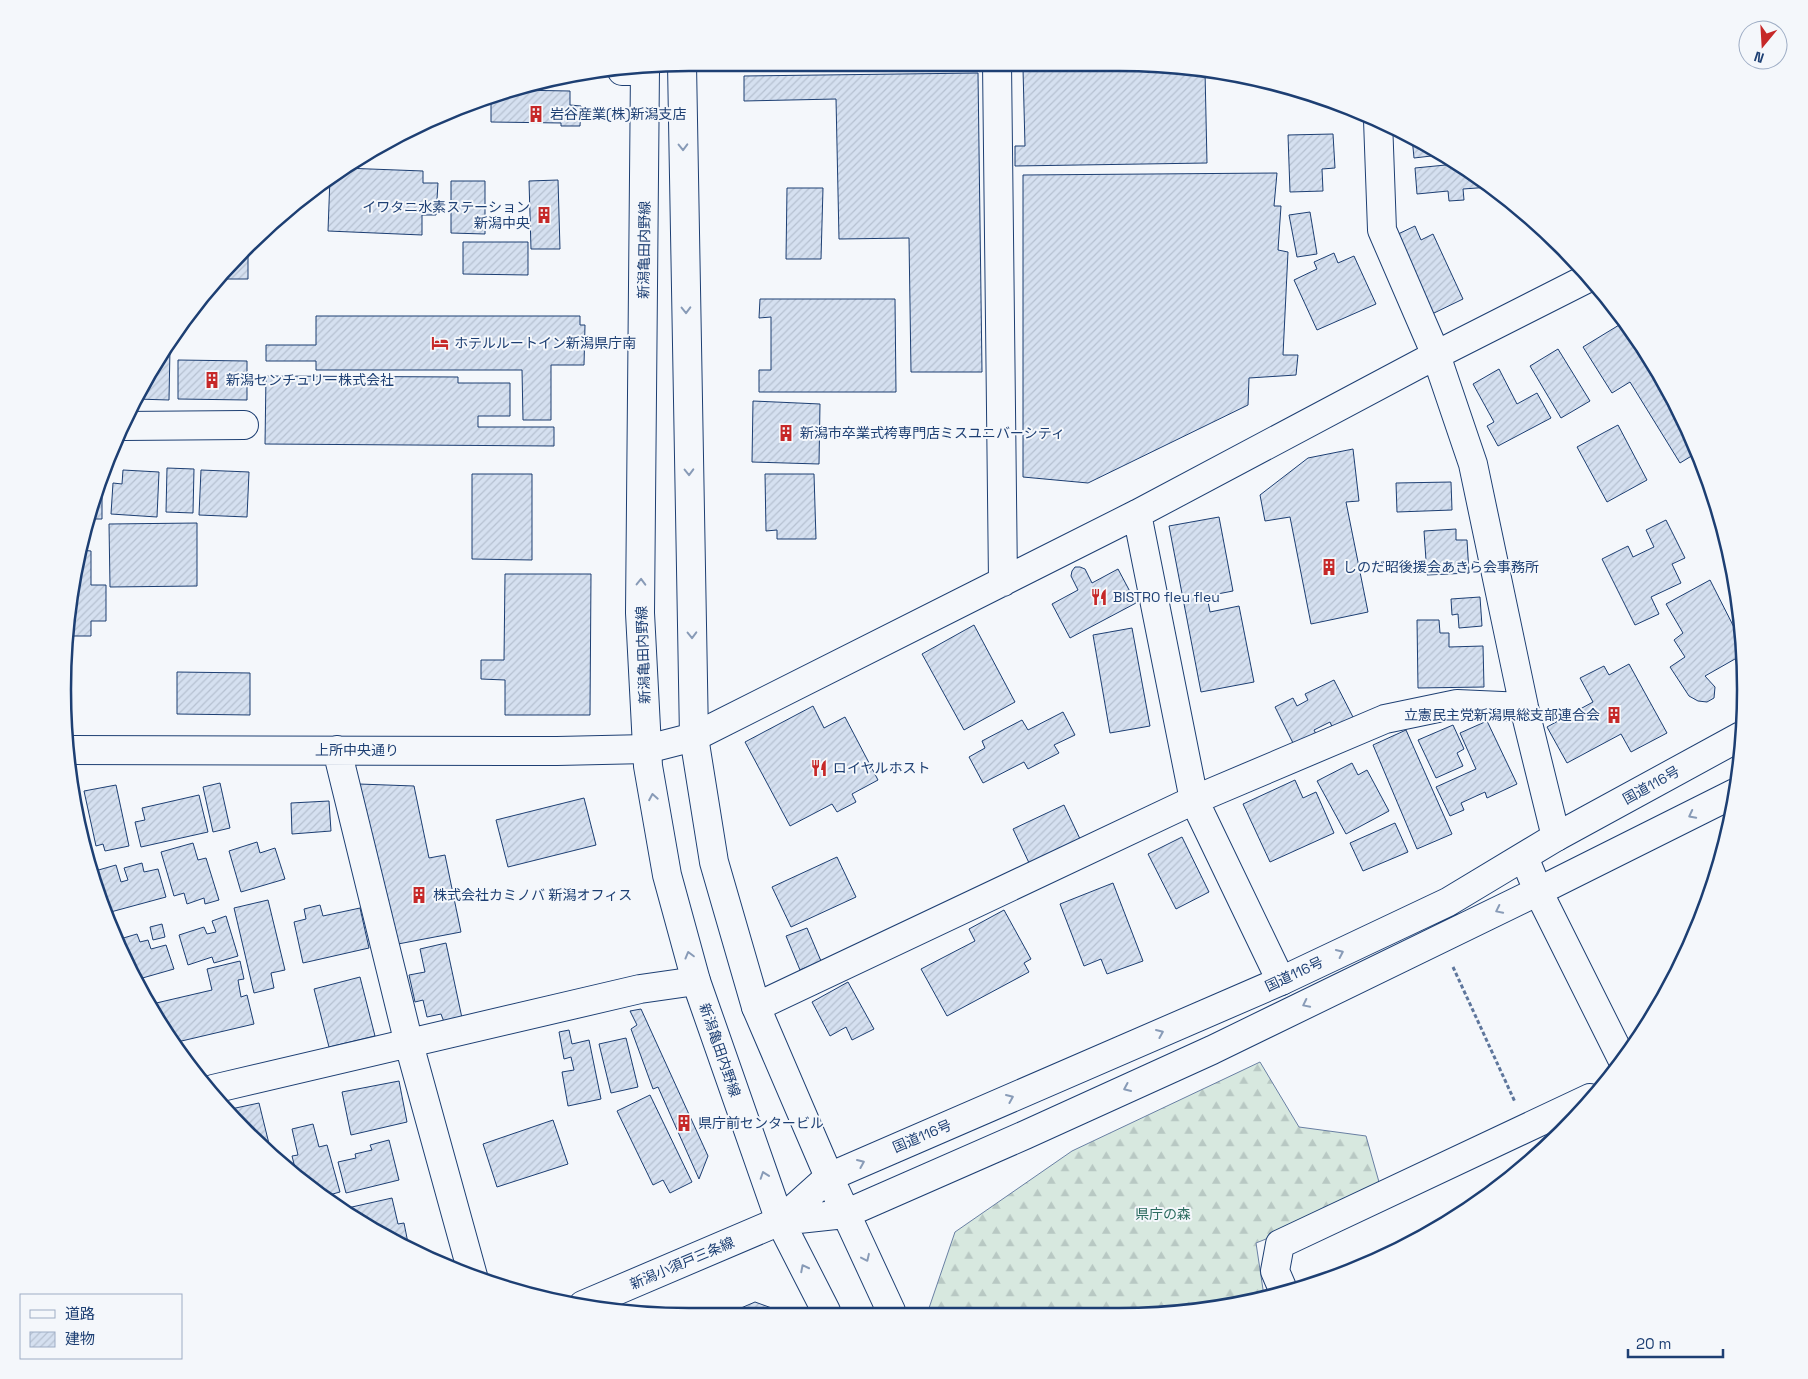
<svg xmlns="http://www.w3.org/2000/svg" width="1808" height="1379" viewBox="0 0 1808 1379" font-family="'Space Grotesk','Noto Sans JP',sans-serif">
<defs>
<pattern id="forest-firs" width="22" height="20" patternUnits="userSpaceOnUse" patternTransform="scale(1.25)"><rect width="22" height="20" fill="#d7e8df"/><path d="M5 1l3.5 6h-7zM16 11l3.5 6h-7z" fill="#b8c8c3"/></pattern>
<pattern id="building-hatch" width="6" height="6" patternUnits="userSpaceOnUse" patternTransform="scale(1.25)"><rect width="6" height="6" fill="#d5e0f0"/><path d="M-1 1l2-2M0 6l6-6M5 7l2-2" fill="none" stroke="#b6c1d1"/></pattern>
</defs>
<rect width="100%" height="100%" fill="#f4f7fb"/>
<path fill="url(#forest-firs)" stroke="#687fa3" d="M 1260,1062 L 1299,1127 L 1366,1136 L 1379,1182 L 1331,1213 L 1256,1243 L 1264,1296 L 1200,1311 L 928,1311 L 955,1232 L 1072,1151 Z"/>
<path fill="url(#building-hatch)" stroke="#1d3f73" d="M 1014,63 L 1159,64 L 1205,71 L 1207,163 L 1015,166 L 1015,146 L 1025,146 L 1023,69 L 1014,69 Z
M 978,73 L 982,372 L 911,372 L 909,238 L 839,239 L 836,99 L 744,101 L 744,76 Z
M 512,90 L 570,91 L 570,105 L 581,106 L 580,126 L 561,126 L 561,123 L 491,122 L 491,99 Z
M 1333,134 L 1335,168 L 1322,169 L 1323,191 L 1290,192 L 1288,135 Z
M 1412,137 L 1440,155 L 1414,158 Z
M 1456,164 L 1491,187 L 1463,189 L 1464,200 L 1449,201 L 1448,191 L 1417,194 L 1415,168 Z
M 344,168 L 423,171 L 423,183 L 438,183 L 436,215 L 422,215 L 422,235 L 328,231 L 330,177 Z
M 1277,173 L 1274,206 L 1281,206 L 1278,250 L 1288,252 L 1283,355 L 1298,355 L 1296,375 L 1249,378 L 1248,405 L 1088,483 L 1023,477 L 1023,175 Z
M 558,180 L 560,249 L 531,249 L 529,181 Z
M 451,181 L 485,181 L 485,234 L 451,233 Z
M 787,188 L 823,188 L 821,259 L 786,259 Z
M 1310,212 L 1317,254 L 1297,257 L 1289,215 Z
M 1415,226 L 1421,240 L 1433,234 L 1463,299 L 1432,314 L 1396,235 Z
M 463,242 L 528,242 L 528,275 L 463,274 Z
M 248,248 L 248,279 L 216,279 L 218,276 Z
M 1334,253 L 1338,263 L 1354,256 L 1376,304 L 1317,330 L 1294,280 L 1317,269 L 1314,262 Z
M 760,299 L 895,299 L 896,392 L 759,392 L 759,370 L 771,370 L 771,317 L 759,318 Z
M 316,316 L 580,316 L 580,325 L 585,325 L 584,365 L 551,365 L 551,420 L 523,420 L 522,370 L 316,370 L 316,361 L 266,361 L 266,345 L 316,345 Z
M 1624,322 L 1640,341 L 1698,449 L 1698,452 L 1680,463 L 1630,382 L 1612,393 L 1583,347 Z
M 170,348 L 169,400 L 136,399 Z
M 1558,349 L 1590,401 L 1561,418 L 1530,366 Z
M 178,360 L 247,361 L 247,400 L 178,399 Z
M 1499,369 L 1517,404 L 1537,393 L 1551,418 L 1498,446 L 1487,426 L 1494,422 L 1473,384 Z
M 266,376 L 458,377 L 458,383 L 510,383 L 510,416 L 478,416 L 478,427 L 554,427 L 554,446 L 265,444 Z
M 753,401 L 820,404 L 819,464 L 752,462 Z
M 1618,425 L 1647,480 L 1607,502 L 1577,447 Z
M 1353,449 L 1359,501 L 1346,502 L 1368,612 L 1311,624 L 1290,517 L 1265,521 L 1260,495 L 1308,458 Z
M 167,468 L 194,469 L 193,513 L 166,512 Z
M 123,470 L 159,472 L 157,517 L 111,514 L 113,483 L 122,484 Z
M 201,470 L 249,472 L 247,517 L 199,515 Z
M 472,474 L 532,474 L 532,560 L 472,559 Z
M 765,474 L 814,474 L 816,539 L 777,539 L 777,530 L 766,531 Z
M 1451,482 L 1452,510 L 1397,512 L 1396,483 Z
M 102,486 L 102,519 L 91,519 Z
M 1219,517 L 1233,591 L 1207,596 L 1210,612 L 1239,606 L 1254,682 L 1201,692 L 1169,526 Z
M 1666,520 L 1685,558 L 1672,564 L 1681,583 L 1651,597 L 1659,614 L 1635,625 L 1602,559 L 1628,546 L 1633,557 L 1654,547 L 1646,530 Z
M 197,523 L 197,586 L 110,587 L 109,524 Z
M 1456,529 L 1456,540 L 1467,540 L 1469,573 L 1427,575 L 1424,531 Z
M 80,550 L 91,551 L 91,585 L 106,585 L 106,621 L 91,621 L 91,636 L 70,636 L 75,567 Z
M 1075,567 L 1080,567 L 1085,569 L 1092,583 L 1118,569 L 1136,603 L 1070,638 L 1052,604 L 1078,590 L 1071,576 L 1072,571 Z
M 505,574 L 591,574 L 590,715 L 505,715 L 505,680 L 481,679 L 481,660 L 504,660 Z
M 1710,580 L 1741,641 L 1742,655 L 1705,676 L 1715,687 L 1714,698 L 1707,702 L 1698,701 L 1689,696 L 1670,667 L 1685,657 L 1674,640 L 1683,633 L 1666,604 Z
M 1480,597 L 1482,626 L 1459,628 L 1458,614 L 1452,615 L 1451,599 Z
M 1417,620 L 1439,620 L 1440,633 L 1449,633 L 1449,647 L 1483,646 L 1484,687 L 1418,688 Z
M 974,625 L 1015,702 L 964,730 L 922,654 Z
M 1132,628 L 1150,726 L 1110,733 L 1093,635 Z
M 1629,664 L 1667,733 L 1631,752 L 1621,734 L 1567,763 L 1547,727 L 1593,702 L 1580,678 L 1604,666 L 1609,675 Z
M 177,672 L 250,673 L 250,715 L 177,714 Z
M 1334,680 L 1354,719 L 1333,729 L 1330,722 L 1314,730 L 1316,734 L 1294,745 L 1275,707 L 1293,698 L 1297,706 L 1308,700 L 1305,694 Z
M 813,706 L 824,728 L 845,717 L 878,780 L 852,794 L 856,802 L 837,812 L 832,804 L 790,826 L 745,742 Z
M 1063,712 L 1075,735 L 1054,745 L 1059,753 L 1028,769 L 1024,762 L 983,783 L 969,757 L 985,748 L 982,741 L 1022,720 L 1028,730 Z
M 1487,721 L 1517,784 L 1487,798 L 1485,792 L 1461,803 L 1464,810 L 1450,816 L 1436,787 L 1476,769 L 1460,733 Z
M 1453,725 L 1464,749 L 1457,753 L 1463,766 L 1436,778 L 1418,740 Z
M 1406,730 L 1452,834 L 1417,849 L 1373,745 Z
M 1352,763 L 1358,775 L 1367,770 L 1389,811 L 1346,834 L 1317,781 Z
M 1295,780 L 1303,798 L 1316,792 L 1334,833 L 1270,862 L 1243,804 Z
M 220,783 L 230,828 L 213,832 L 203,787 Z
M 359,784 L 414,786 L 429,858 L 445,855 L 461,932 L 398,944 Z
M 116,785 L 129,846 L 105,851 L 103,844 L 96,846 L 84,791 Z
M 199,795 L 208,832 L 141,847 L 135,822 L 145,820 L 142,808 Z
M 584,798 L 596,845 L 508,867 L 496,820 Z
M 329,801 L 331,831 L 292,834 L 291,803 Z
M 1064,805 L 1081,841 L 1030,865 L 1013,829 Z
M 1395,823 L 1408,852 L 1363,871 L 1350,843 Z
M 1182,837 L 1209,892 L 1176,909 L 1148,854 Z
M 257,842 L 260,853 L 275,848 L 285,879 L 241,892 L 229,851 Z
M 193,843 L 198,860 L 206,858 L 219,900 L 205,904 L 204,898 L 187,904 L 184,893 L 174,896 L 161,852 Z
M 837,857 L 856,897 L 791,927 L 772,887 Z
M 142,863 L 144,872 L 158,869 L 166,897 L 107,913 L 95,871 L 116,865 L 121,882 L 128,880 L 124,868 Z
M 1113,883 L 1143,961 L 1107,974 L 1101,959 L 1084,966 L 1060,904 Z
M 268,900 L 285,970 L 271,973 L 274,988 L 254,993 L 234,908 Z
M 320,905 L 323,916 L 360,908 L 369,948 L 303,963 L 294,922 L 306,919 L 304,909 Z
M 1004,910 L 1031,959 L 1024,963 L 1029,972 L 947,1016 L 921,969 L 975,941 L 969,929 Z
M 226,916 L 238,956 L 214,963 L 212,957 L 188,965 L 179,935 L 204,927 L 207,934 L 216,932 L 212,921 Z
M 162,924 L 165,937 L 153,940 L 150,927 Z
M 807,928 L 821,961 L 800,970 L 786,936 Z
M 137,934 L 140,942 L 148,940 L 151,949 L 166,945 L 174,969 L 139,979 L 120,939 Z
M 446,943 L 462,1018 L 444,1022 L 441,1014 L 427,1017 L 423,1000 L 415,1002 L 409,975 L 425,972 L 420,949 Z
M 240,961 L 244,979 L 238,980 L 241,997 L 247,995 L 254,1024 L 173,1043 L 168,1038 L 152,1004 L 212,990 L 207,969 Z
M 360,977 L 375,1036 L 329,1047 L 314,989 Z
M 848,982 L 874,1029 L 852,1040 L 846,1027 L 830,1036 L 812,1002 Z
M 641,1009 L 708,1156 L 699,1179 L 658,1087 L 653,1089 L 631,1029 L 637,1025 L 630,1011 Z
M 569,1030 L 572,1044 L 589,1040 L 601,1099 L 568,1106 L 562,1072 L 574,1070 L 571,1057 L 564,1059 L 559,1032 Z
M 626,1038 L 638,1087 L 611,1093 L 599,1044 Z
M 399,1081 L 407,1122 L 351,1135 L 342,1092 Z
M 650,1095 L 692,1182 L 670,1193 L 663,1180 L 653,1185 L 617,1111 Z
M 259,1103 L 272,1156 L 231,1109 Z
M 553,1120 L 568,1164 L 497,1187 L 483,1144 Z
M 313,1124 L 319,1147 L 327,1145 L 340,1192 L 329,1195 L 329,1199 L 297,1176 L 292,1156 L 298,1155 L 292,1129 Z
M 389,1140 L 399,1180 L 346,1193 L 338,1162 L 356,1158 L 355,1154 L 372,1150 L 370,1145 Z
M 392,1198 L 398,1224 L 404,1223 L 409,1248 L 376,1232 L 343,1209 Z
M 755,1302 L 780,1311 L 734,1311 Z"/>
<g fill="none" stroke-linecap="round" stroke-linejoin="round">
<g stroke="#1d3f73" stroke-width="30">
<path id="minor" d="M 997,63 L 1003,582
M 622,71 L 645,71
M 1378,120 L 1382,230 L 1436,355 L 1473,464 L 1524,707 L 1556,837
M 123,426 L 244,425
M 1137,514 L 1194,800 L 1281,981
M 68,750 L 557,751 L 647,749 L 694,737 L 1137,514 L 1436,355 L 1588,278
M 337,750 L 409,1044 L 473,1276
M 1524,857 L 1538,891 L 1622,1059
M 756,1007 L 1194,800 L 1385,719 L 1457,704 L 1524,707
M 213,1089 L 640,989 L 696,981
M 1284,1292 L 1275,1271 L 1280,1244 L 1590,1098"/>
</g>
<g stroke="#1d3f73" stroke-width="30">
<path id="major" d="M 682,64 L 694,737 L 714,862 L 756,1007 L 829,1177
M 583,1305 L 780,1221 L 696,981 L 667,875 L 648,766 L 640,613 L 645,68"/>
</g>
<g stroke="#1d3f73" stroke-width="30">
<path id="highway" d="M 829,1177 L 891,1311
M 780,1221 L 829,1177 L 1281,981 L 1448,902 L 1556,837 L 1741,736
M 780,1221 L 845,1214 L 1025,1135 L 1212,1050 L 1553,884 L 1735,793
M 780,1221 L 826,1311"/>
</g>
<path stroke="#5e769c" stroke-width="3" stroke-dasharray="4 2.5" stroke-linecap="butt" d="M 1453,967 L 1515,1102"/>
<use href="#minor" stroke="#f4f7fb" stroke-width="28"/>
<use href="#major" stroke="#f4f7fb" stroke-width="28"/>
<use href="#highway" stroke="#f4f7fb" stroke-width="28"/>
</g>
<defs><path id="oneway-chevron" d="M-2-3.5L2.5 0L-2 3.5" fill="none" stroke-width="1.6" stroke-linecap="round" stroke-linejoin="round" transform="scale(1.25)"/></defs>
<g stroke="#889bb7">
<use href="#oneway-chevron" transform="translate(683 147) rotate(89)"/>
<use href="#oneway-chevron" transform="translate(686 310) rotate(89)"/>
<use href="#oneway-chevron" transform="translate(689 472) rotate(89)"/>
<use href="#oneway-chevron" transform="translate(641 582) rotate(-89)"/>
<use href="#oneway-chevron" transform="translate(692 635) rotate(89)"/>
<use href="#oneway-chevron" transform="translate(653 797) rotate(-100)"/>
<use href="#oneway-chevron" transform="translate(1692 815) rotate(153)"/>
<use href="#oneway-chevron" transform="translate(1499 910) rotate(154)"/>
<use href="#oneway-chevron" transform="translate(1340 953) rotate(-25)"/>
<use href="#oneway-chevron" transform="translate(689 955) rotate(-105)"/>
<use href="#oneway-chevron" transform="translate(1306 1004) rotate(154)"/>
<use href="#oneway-chevron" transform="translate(1160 1033) rotate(-23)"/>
<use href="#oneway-chevron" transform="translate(1127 1088) rotate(156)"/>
<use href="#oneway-chevron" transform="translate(1010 1098) rotate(-23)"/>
<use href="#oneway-chevron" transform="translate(861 1163) rotate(-23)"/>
<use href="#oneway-chevron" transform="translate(764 1175) rotate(-109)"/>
<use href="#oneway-chevron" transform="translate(866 1258) rotate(65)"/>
<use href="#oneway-chevron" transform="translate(804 1268) rotate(-117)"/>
</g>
<defs>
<g id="building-bare" transform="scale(1.35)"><path d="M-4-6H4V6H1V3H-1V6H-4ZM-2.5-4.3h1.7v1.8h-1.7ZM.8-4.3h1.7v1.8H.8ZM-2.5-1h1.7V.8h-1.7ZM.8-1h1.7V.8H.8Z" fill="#c62828" stroke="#f4f7fb" stroke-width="2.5" paint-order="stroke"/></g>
<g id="hotel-bare" transform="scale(1.35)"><path d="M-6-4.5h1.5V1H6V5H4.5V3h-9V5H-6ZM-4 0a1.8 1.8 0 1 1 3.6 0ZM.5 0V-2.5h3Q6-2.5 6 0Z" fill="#c62828" stroke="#f4f7fb" stroke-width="2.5" paint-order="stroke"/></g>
<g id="restaurant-bare" transform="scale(1.35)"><path d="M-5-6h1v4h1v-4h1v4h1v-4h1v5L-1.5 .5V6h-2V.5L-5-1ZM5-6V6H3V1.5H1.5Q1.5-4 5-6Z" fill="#c62828" stroke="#f4f7fb" stroke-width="2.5" paint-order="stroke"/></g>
</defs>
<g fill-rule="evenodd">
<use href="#building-bare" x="536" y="114"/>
<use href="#building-bare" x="544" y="215"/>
<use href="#hotel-bare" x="440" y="343"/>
<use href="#building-bare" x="212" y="380"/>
<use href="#building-bare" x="786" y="433"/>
<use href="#building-bare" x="1329" y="567"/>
<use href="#restaurant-bare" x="1099" y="597"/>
<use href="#building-bare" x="1614" y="715"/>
<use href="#restaurant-bare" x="819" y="768"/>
<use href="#building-bare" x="419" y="895"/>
<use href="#building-bare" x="684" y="1123"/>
</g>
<g text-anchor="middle" stroke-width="4" stroke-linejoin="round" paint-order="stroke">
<g font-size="14" fill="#1d3f73" stroke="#f4f7fb" text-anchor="start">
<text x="550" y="119">岩谷産業(株)新潟支店</text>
<text x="530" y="212" text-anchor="end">イワタニ水素ステーション<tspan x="530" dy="16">新潟中央</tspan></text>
<text x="454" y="348">ホテルルートイン新潟県庁南</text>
<text x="226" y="385">新潟センチュリー株式会社</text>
<text x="800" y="438">新潟市卒業式袴専門店ミスユニバーシティ</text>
<text x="1343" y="572">しのだ昭後援会あきら会事務所</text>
<text x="1113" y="602">BISTRO fleu fleu</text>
<text x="1600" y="720" text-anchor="end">立憲民主党新潟県総支部連合会</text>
<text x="833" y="773">ロイヤルホスト</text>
<text x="433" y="900">株式会社カミノバ 新潟オフィス</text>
<text x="698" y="1128">県庁前センタービル</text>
</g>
<g font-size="14" fill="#1d3f73" stroke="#f4f7fb">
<text transform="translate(644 250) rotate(-89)" y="5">新潟亀田内野線</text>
<text transform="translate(643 655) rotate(-92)" y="5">新潟亀田内野線</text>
<text x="357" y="755">上所中央通り</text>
<text transform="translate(1651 785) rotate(-29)" y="5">国道116号</text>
<text transform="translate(1294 974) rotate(-25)" y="5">国道116号</text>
<text transform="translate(720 1050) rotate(71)" y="5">新潟亀田内野線</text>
<text transform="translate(922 1136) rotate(-23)" y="5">国道116号</text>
<text transform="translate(682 1263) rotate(-23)" y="5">新潟小須戸三条線</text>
</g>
<g font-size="14" fill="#2c6c60" stroke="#f4f7fb">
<text x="1163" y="1219">県庁の森</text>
</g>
</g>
<path d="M0 0H1808V1379H0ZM689 71H1119A618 618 0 0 1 1737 689V690A618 618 0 0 1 1119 1308H689A618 618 0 0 1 71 690V689A618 618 0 0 1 689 71Z" fill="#f4f7fb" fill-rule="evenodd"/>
<path fill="none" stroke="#1d3f73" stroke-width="2.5" d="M689 71H1119A618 618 0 0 1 1737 689V690A618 618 0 0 1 1119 1308H689A618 618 0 0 1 71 690V689A618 618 0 0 1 689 71Z"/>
<rect x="20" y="1294" width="162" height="65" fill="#f4f7fb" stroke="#9eadc5"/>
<rect x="30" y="1310" width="25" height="8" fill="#f4f7fb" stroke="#9eadc5"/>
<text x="65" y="1319" font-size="15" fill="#1d3f73">道路</text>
<rect x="30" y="1332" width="25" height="15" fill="url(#building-hatch)" stroke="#9eadc5"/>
<text x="65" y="1344" font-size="15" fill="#1d3f73">建物</text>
<g transform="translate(1763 45) rotate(198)"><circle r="24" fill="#f4f7fb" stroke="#9eadc5"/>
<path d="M0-4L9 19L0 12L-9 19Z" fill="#c62828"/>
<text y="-8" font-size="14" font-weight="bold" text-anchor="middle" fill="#1d3f73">N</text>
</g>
<path d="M1628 1349v8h95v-8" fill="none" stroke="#1d3f73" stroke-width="2.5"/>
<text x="1636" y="1349" font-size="15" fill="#1d3f73" stroke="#f4f7fb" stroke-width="4" paint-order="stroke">20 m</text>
</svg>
